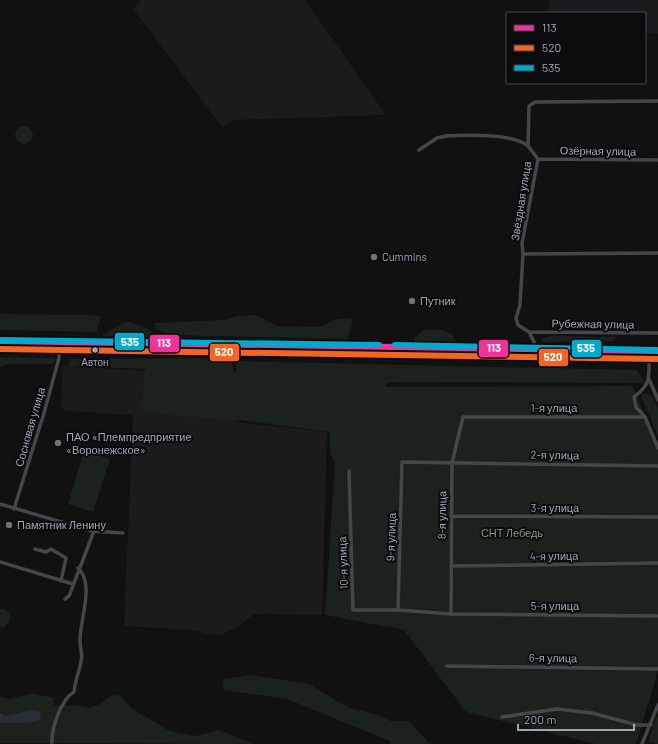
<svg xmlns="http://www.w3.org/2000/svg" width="658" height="744" viewBox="0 0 658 744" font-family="Barlow,sans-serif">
<rect width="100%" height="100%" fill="#111"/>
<path fill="#1b1b1d" d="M 141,0 L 305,0 L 386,115 L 232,120 L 222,127 L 133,9 Z
M 550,0 L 658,0 L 658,34 L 645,33 L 645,13 L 547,13 Z
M 63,366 L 144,371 L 143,412 L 327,432 L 322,615 L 254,614 L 240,625 L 220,636 L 190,630 L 124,626 L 133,415 L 64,411 L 61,405 Z"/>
<path fill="#1b211c" d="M15 135a9 9 0 1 1 18 0a9 9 0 1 1-18 0Z
M 0,314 L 88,315 L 101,316 L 97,332 L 0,330 Z
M 255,315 L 278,326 L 320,327 L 333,320 L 345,318 L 353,319 L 348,339 L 344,339 L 170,335 L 157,330 L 154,323 L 224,320 L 237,316 Z
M 129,322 L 146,328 L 159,337 L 101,336 L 123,323 Z
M 424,330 L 443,330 L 452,334 L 456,342 L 414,341 L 415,337 Z
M 552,336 L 617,337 L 613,341 L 542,342 L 542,338 Z
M 0,357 L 55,358 L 53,364 L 10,364 L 0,367 Z
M 200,358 L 231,361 L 234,372 L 237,371 L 236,361 L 636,370 L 646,383 L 405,382 L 386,383 L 386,387 L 633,386 L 658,451 L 658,671 L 636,744 L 596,744 L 466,712 L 404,630 L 325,615 L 335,463 L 330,453 L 330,432 L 240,420 L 236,422 L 142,412 L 144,371 L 146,369 L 69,366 L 69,359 Z
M 640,393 L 652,395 L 658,408 L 658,436 Z
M 84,451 L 110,459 L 93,512 L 68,504 Z
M 0,609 L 4,609 L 11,614 L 9,622 L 2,629 L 0,626 Z
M 250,675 L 309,684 L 349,708 L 379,715 L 390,721 L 409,721 L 430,744 L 390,744 L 390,741 L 287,699 L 224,690 L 223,679 Z
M 34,693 C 42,697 46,695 53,698 L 55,706 L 74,705 L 90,708 L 98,705 L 114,694 L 121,696 L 132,709 L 170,731 L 196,736 L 219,730 L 253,744 L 0,743 L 0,696 L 9,699 Z
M 658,712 L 658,744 L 648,742 Z"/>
<path fill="#262d34" d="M 31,710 L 41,712 L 40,720 L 25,723 L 0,723 L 0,713 L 5,716 Z"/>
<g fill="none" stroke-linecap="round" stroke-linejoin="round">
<path stroke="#45464a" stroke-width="3.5" d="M 419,150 L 437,138 L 446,136 C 466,135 513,133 528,146
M 538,159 L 658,160
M 523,254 L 658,253
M 529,332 L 658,333
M 538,350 L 529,332 L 518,325 L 516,318 L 520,305 L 523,254 L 522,243 L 538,159 L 528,146 L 529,106 L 535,102 L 658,101
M 649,358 C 649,378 651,384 634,397 L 636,407 L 645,417 L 658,448
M 649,379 L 658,400
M 658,466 L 402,462 L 398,610 L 451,614 L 658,616
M 349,471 L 353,610 L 398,610
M 0,504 L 92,531 L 123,533
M 14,509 L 44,413 L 59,358 L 59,348
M 451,516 L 658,517
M 35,549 L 46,552 L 51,549 L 66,558 L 61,581
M 0,562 L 73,584
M 451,566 L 658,563
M 65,599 L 69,596 L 94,531
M 451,614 L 452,463 L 463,417 L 645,417
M 447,666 L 658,669
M 502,717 L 557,709 L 592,713 L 637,725 L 651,725
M 52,744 C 51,729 61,699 74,692 C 75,681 79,672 81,662 C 83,654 80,648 80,640 C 80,620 95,583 78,568
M 642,744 L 658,705"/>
<path stroke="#48484c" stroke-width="5.5" d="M 0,341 L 269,346 L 658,351
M 0,348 L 658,358"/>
<g stroke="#0b0b0d" stroke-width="9">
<path id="bus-1" d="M 0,341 L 658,351"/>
</g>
<g stroke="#0b0b0d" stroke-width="9">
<path id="bus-2" d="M 0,349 L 658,359"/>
</g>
<g stroke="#0b0b0d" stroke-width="9">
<path id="bus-3" d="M 0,340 L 379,345
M 395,345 L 658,350"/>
</g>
<use href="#bus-1" stroke="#ef339a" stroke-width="6"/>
<use href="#bus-2" stroke="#f26522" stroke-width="6"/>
<use href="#bus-3" stroke="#00a9ce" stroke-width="6"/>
</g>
<g fill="#6f727a" stroke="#0b0b0d" stroke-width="1.5">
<circle cx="374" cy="257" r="4"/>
<circle cx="412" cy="301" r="4"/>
<circle cx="58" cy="443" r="4"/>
<circle cx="9" cy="525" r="4"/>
</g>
<circle fill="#a1a6b3" stroke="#0b0b0d" stroke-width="1.5" cx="95" cy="350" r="3.5"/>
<g text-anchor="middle" stroke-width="4" stroke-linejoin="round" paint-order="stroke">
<g font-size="10" fill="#a1a6b3" stroke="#0b0b0d">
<text x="95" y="366">Автон</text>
</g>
<g font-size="11" fill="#a1a6b3" stroke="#0b0b0d">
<text transform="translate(598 151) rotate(1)" y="4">Озёрная улица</text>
<text transform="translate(521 201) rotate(-81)" y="4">Звёздная улица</text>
<text transform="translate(593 324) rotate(1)" y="4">Рубежная улица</text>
<text x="554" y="412">1-я улица</text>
<text transform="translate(30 427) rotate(-74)" y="4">Сосновая улица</text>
<text transform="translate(555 455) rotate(1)" y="4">2-я улица</text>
<text x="555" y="512">3-я улица</text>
<text transform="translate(442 515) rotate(-89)" y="4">8-я улица</text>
<text transform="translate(391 537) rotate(-88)" y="4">9-я улица</text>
<text transform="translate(554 556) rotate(-1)" y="4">4-я улица</text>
<text transform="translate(343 563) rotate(-92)" y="4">10-я улица</text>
<text x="555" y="610">5-я улица</text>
<text transform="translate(553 658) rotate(1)" y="4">6-я улица</text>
</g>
<g font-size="11" fill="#a1a6b3" stroke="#0b0b0d" text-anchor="start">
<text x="382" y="261">Cummins</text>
<text x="420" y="305">Путник</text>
<text x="66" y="441">ПАО «Племпредприятие<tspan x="66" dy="13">«Воронежское»</tspan></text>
<text x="17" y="529">Памятник Ленину</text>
</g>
<g font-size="11" fill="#779f7b" stroke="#0b0b0d">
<text x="512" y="537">СНТ Лебедь</text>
</g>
</g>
<g stroke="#0b0b0d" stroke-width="1.5">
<rect x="114" y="332" width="31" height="19" rx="4" fill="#00a9ce"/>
<rect x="149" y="334" width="31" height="19" rx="4" fill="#ef339a"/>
<rect x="478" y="339" width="31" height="19" rx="4" fill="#ef339a"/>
<rect x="571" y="339" width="31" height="19" rx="4" fill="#00a9ce"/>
<rect x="209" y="343" width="31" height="19" rx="4" fill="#f26522"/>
<rect x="538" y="348" width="31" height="19" rx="4" fill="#f26522"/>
</g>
<g font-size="11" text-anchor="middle" font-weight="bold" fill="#fff">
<text x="130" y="346">535</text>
<text x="164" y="347">113</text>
<text x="494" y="352">113</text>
<text x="586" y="352">535</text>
<text x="224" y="356">520</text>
<text x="553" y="361">520</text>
</g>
<rect x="506" y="12" width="140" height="72" fill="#0b0b0d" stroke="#47494f"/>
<rect x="514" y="25" width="20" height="6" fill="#ef339a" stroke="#47494f"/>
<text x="542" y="32" font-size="12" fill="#a1a6b3">113</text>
<rect x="514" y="45" width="20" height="6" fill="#f26522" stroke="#47494f"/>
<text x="542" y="52" font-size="12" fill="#a1a6b3">520</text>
<rect x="514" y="65" width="20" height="6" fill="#00a9ce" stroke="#47494f"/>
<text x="542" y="72" font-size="12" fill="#a1a6b3">535</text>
<path d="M518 724v6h116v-6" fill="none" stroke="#a1a6b3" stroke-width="2"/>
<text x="524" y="724" font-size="12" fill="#a1a6b3" stroke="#0b0b0d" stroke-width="3" paint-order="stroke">200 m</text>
</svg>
